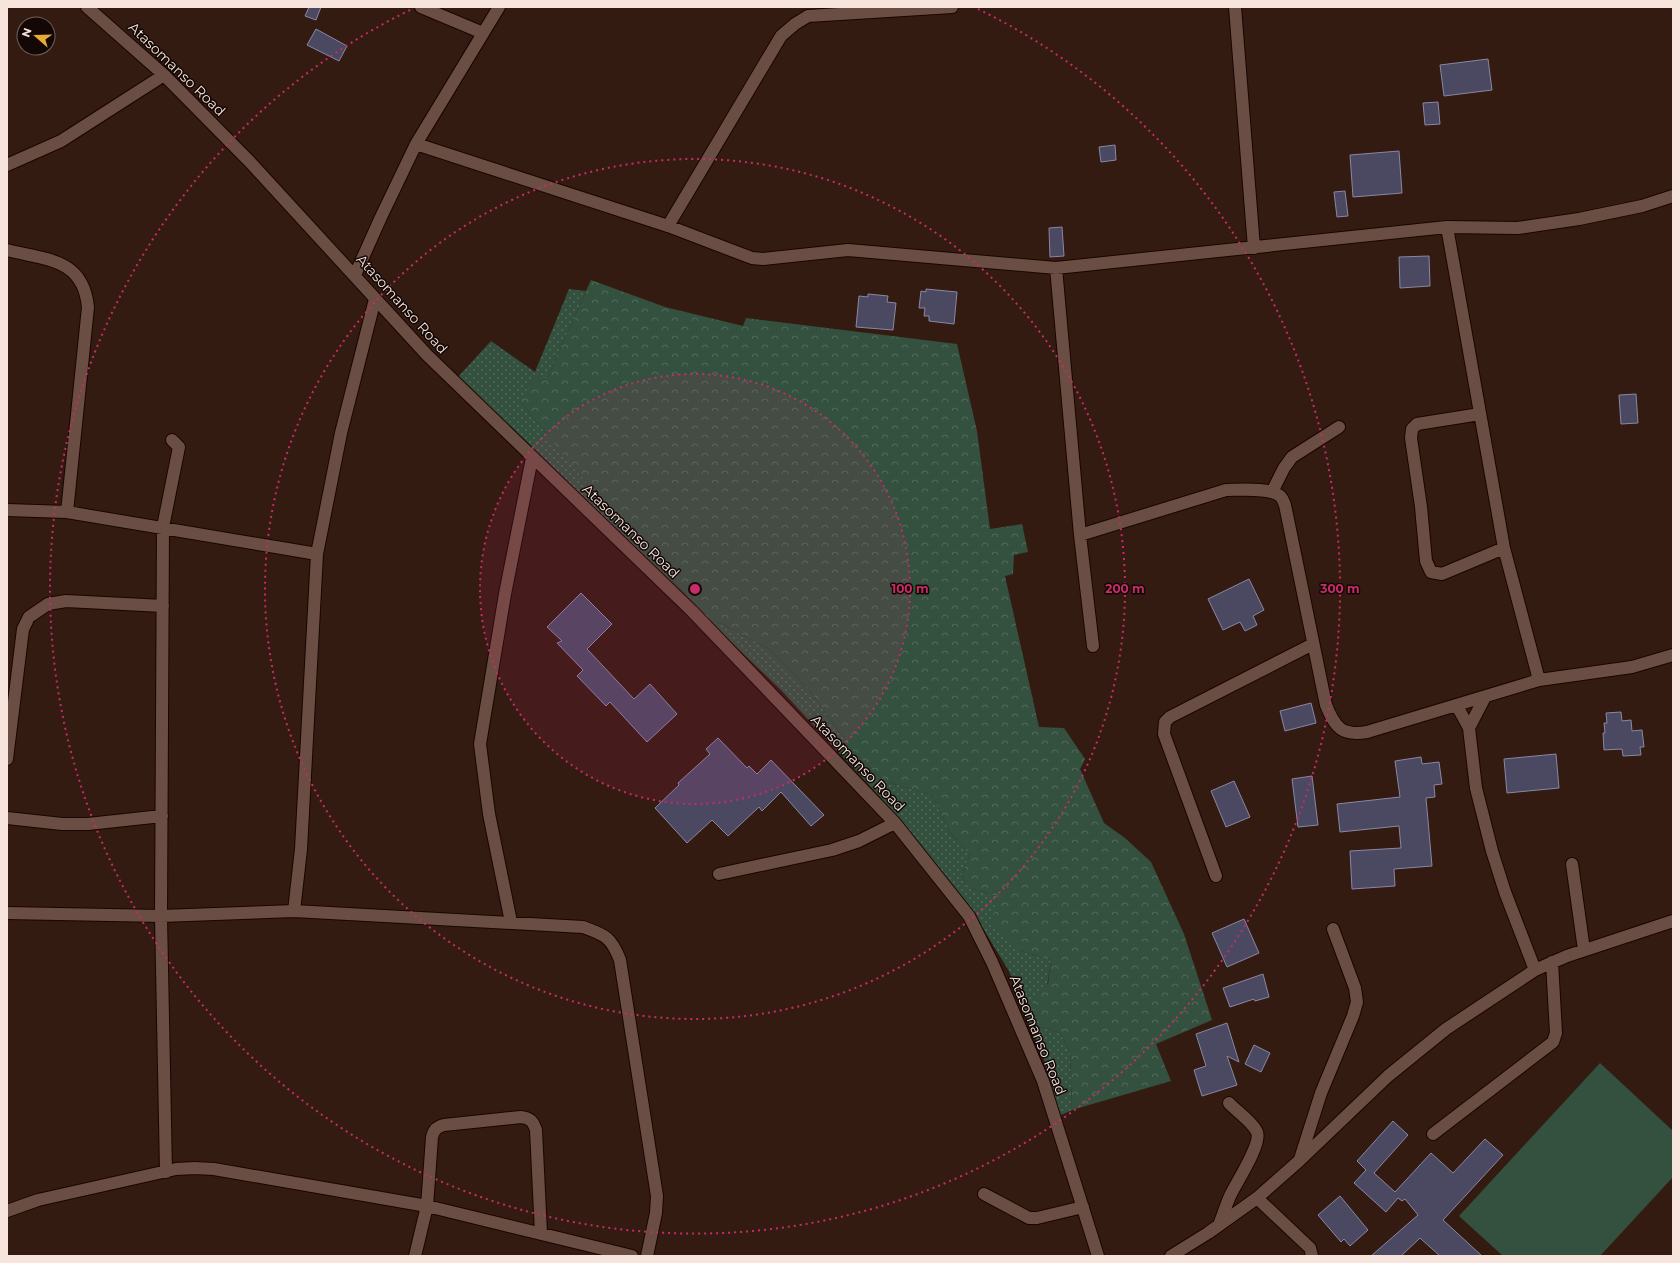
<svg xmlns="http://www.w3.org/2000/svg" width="1680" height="1263" viewBox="0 0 1680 1263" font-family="Montserrat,sans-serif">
<defs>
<pattern id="grass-dots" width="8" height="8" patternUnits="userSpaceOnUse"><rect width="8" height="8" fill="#34513f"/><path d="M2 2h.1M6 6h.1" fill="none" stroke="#526a5a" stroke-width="1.8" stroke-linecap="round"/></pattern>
<pattern id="forest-crowns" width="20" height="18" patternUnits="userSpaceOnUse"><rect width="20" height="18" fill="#34513f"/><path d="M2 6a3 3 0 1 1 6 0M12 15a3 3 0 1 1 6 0" fill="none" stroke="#526a5a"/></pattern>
</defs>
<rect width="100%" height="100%" fill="#341b11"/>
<path fill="url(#grass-dots)" d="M 569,289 L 586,291 L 547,378 L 520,401 C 581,479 646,552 713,625 L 720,623 L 767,648 L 811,692 L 852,750 L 884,781 L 932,795 L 951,834 L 970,854 L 962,874 L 967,887 L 996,896 L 1021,951 L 1051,960 L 1041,1027 L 1060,1033 L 1070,1051 L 1072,1110 L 1059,1116 L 1044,1060 L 1009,971 L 971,909 L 881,798 L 781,690 L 457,378 L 491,341 L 535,372 Z"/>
<path fill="url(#forest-crowns)" d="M 591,280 L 665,307 L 743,326 L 746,318 L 957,344 L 977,431 L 990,529 L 1022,524 L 1028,552 L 1014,555 L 1013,574 L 1005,576 L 1039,727 L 1064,728 L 1085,759 L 1080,769 L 1104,823 L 1125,838 L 1151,862 L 1184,934 L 1212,1020 L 1156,1044 L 1171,1081 L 1072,1110 L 1070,1051 L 1060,1033 L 1041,1027 L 1034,1013 L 1036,993 L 1048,984 L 1051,960 L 1021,951 L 993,922 L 996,896 L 967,887 L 962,874 L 970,854 L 951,834 L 932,795 L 884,781 L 852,750 L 811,692 L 767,648 L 720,623 L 713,625 L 627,530 L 566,459 L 520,401 L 536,374 L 547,378 Z"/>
<path fill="#34513f" d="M 1600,1063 L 1673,1131 L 1673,1177 L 1600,1256 L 1503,1256 L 1459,1216 Z"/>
<path fill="#4b4862" stroke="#8a87a4" d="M 309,7 L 321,7 L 316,20 L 305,16 Z
M 316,29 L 347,46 L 339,61 L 307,45 Z
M 1488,59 L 1492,90 L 1444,96 L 1440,65 Z
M 1438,102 L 1440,124 L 1425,125 L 1423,103 Z
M 1115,145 L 1116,160 L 1101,162 L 1099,147 Z
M 1399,151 L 1402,193 L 1353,197 L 1350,155 Z
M 1345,191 L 1348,216 L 1337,217 L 1334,192 Z
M 1062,227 L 1064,256 L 1050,257 L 1049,228 Z
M 1429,256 L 1430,286 L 1400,288 L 1399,257 Z
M 926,289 L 957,292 L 954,324 L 929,321 L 929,316 L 924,316 L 925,308 L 919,308 L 921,291 L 926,292 Z
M 868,294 L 888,296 L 887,302 L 896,303 L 893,330 L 856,327 L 859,296 L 868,297 Z
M 1636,394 L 1638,423 L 1621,424 L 1619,395 Z
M 1249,579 L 1264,610 L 1253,616 L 1257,625 L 1245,631 L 1240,622 L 1223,630 L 1208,599 Z
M 581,593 L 612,624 L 587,649 L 634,699 L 650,684 L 677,714 L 647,742 L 610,702 L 606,706 L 577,676 L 583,670 L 557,643 L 562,641 L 547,627 Z
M 1311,703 L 1316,723 L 1285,731 L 1280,711 Z
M 1621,712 L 1622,721 L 1631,720 L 1632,731 L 1642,730 L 1644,747 L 1640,747 L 1641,755 L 1623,756 L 1622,749 L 1604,750 L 1603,733 L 1605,733 L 1604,723 L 1607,723 L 1606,713 Z
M 718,738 L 747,768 L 749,766 L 757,774 L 771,760 L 824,815 L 811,826 L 781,792 L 762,811 L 759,807 L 728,836 L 712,820 L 687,843 L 655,808 L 679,785 L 678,783 L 710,754 L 706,749 Z
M 1556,754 L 1559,788 L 1507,793 L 1504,759 Z
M 1421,757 L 1422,764 L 1439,762 L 1442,784 L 1434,785 L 1435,797 L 1426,798 L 1432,866 L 1394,869 L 1395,886 L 1352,889 L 1350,851 L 1401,848 L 1399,826 L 1340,832 L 1337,804 L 1400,797 L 1395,761 Z
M 1312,776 L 1318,825 L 1298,827 L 1292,779 Z
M 1234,781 L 1250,817 L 1226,827 L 1211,791 Z
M 1244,919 L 1259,953 L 1227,967 L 1212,933 Z
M 1263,974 L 1269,997 L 1255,1001 L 1254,999 L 1230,1007 L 1223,988 Z
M 1227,1023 L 1239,1062 L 1227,1056 L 1237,1085 L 1202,1096 L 1194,1070 L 1206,1066 L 1196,1034 Z
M 1254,1045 L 1270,1053 L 1261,1072 L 1245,1064 Z
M 1393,1121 L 1408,1135 L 1374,1173 L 1395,1192 L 1431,1153 L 1453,1173 L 1485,1139 L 1503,1155 L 1443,1220 L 1482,1256 L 1440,1256 L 1420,1238 L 1401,1256 L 1371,1256 L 1418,1215 L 1405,1199 L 1402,1201 L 1398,1198 L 1386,1212 L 1354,1183 L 1366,1170 L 1357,1161 Z
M 1340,1196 L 1368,1230 L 1350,1246 L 1344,1239 L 1341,1242 L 1318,1215 Z"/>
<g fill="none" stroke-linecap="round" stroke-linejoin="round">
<g stroke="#1a0501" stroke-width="14">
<path id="minor" d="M 87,7 L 164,75 L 250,162 L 427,355 L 692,611 L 895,823 L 969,916 L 992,962 L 1043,1081 L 1098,1256
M 421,7 L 483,33
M 1235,7 L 1254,248
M 416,144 L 668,226 L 752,258 L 763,259 L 848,250 L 1056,268 L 1447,227 L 1518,228 L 1579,219 L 1642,206 L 1673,196
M 7,165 L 61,141 L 164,75
M 668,226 L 781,36 L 795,24 L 808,16 L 952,7
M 1447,227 L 1504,548 L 1539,680
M 7,250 C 46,260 83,258 88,307 L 67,512
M 1056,268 L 1080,535 L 1093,646
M 355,275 L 381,217 L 416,144 L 499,7
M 1480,414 L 1417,424 L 1412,429 L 1411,438 L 1421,507 L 1426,561 L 1431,572 L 1442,574 L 1504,548
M 1272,492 L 1284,468 L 1292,457 L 1339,427
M 7,510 L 67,512 L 317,554
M 1080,535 L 1226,490 C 1238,490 1272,487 1281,497 C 1283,499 1284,503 1285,505 L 1326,705 C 1335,728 1342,736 1367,732 L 1539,680 L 1632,667 L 1673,655
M 1457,706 L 1469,728 L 1476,788 L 1492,851 L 1505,892 L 1535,970
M 1469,728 L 1485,697
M 7,759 L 23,629 L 29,617 L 48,604 L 66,601 L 163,606
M 7,818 L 62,824 L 88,824 L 162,816
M 1572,864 L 1584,950
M 719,874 L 832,850 L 859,841 L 895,823
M 1216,876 L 1164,734 L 1165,722 L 1170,717 L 1313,644
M 294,911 L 583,927 C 605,935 611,937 620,960 L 657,1196 L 656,1213 L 647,1256
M 7,913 L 161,916 L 294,911 L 301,849 L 317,554 L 341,433 L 375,299
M 511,922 L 489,814 L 480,744 L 505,594 L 532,458
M 1433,1134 L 1553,1042 L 1556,1033 L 1552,962
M 1300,1159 L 1321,1093 L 1353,1016 L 1357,1002 L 1355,988 L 1333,929
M 166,1172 L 161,916 L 163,527 L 179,447 L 172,440
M 984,1194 L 1029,1218 L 1037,1218 L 1083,1207
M 1257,1198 L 1310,1248 L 1312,1256
M 7,1211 L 38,1200 L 176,1169 L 195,1168 L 214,1169 L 427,1206 L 632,1256
M 1219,1225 C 1223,1215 1226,1205 1230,1196 C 1236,1183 1262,1144 1257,1132 C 1252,1121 1237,1112 1229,1103
M 415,1256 L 427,1206 L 432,1137 C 434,1129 437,1127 444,1125 L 521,1117 C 530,1118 533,1121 536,1130 L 541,1233
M 1171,1256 L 1208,1233 L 1257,1198 L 1300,1160 L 1388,1076 L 1446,1029 L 1535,970 L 1567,956 L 1673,921"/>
</g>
<use href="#minor" stroke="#6b4e43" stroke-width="12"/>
</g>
<circle cx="695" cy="589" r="215" fill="#c72c68" fill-opacity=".12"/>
<g fill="none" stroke="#c72c68" stroke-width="2" stroke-dasharray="2 4">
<circle cx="695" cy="589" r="215"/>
<circle cx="695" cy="589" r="430"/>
<path d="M978 9A645 645 0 1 1 412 9"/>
</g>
<g text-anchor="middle" stroke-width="3" stroke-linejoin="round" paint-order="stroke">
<g font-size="14" fill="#f6e4dd" stroke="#130805">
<text transform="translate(177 69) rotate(44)" y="5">Atasomanso Road</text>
<text transform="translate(402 304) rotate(48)" y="5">Atasomanso Road</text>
<text transform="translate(631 531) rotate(44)" y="5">Atasomanso Road</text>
<text transform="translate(858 763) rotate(46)" y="5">Atasomanso Road</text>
<text transform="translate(1038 1035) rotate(68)" y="5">Atasomanso Road</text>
</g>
</g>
<circle cx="695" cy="589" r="6" fill="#c72c68" stroke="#130805" stroke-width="2"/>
<g font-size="12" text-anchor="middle" font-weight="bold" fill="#c72c68" stroke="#130805" stroke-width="3" stroke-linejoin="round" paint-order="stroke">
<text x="910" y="593">100 m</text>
<text x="1125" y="593">200 m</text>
<text x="1340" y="593">300 m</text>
</g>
<rect width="1680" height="1263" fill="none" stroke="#f6e4dd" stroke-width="16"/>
<g transform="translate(36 36) rotate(290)"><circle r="19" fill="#130805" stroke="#6e605b"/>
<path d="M0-3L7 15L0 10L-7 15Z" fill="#e6ac36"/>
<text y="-6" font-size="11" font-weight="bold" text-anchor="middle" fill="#f6e4dd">N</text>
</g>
</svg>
